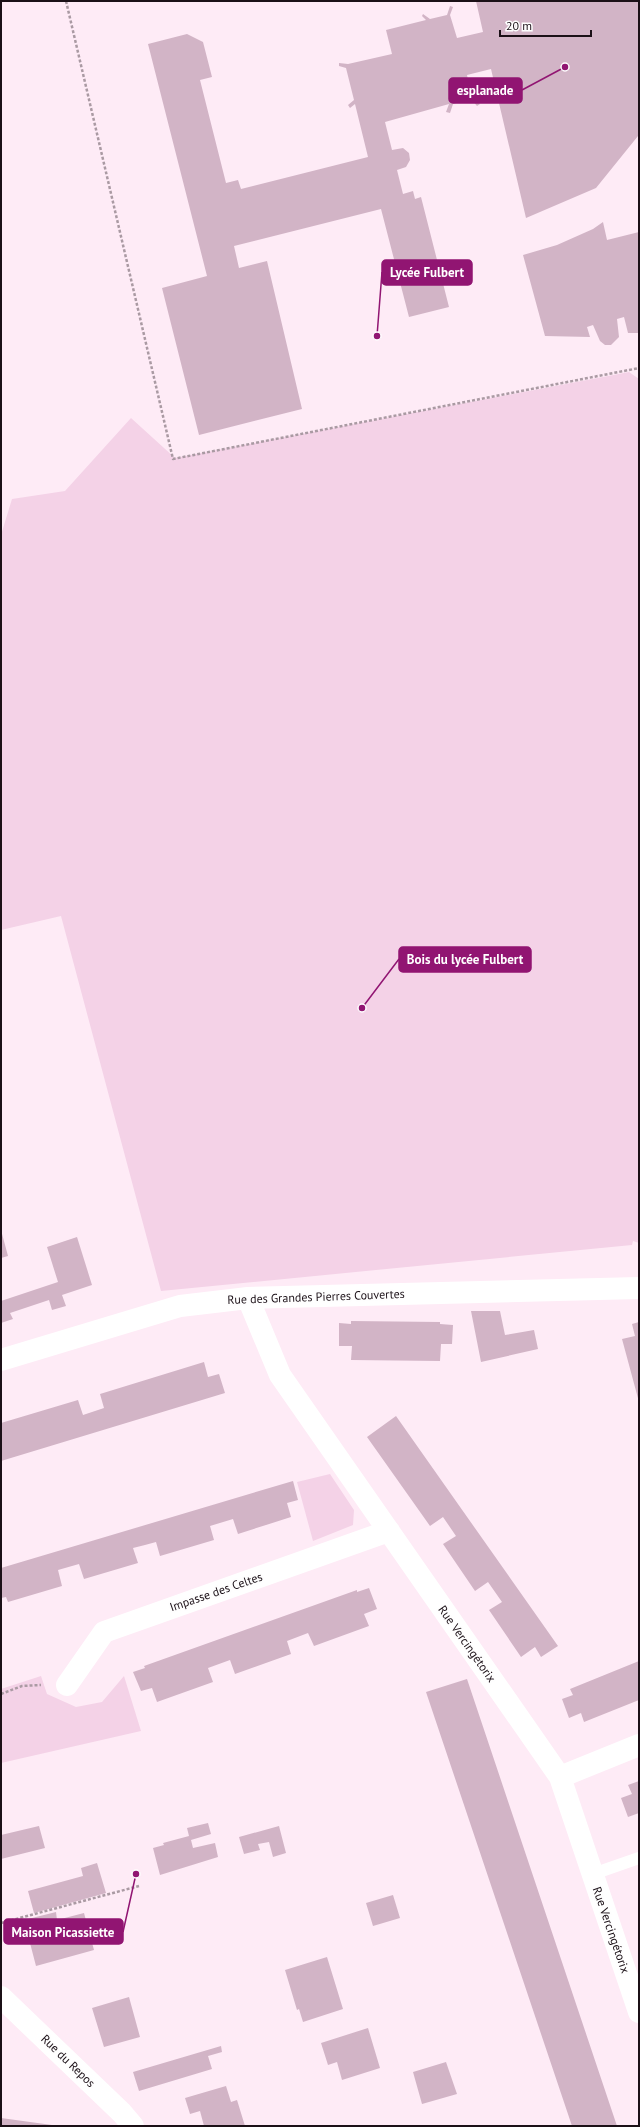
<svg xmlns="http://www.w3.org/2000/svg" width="640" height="2127" viewBox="0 0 640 2127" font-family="'PT Sans',sans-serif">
<rect width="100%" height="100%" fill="#feebf6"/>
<path fill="#f4d2e7" d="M 629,372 L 639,379 L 639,1243 L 633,1241 L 632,1245 L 161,1291 L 61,916 L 1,930 L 1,535 L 12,499 L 65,491 L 131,418 L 175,458 Z
M 330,1474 L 354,1510 L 353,1525 L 313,1541 L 297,1482 Z
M 41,1676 L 47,1694 L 76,1707 L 102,1702 L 124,1676 L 141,1731 L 1,1763 L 1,1689 Z"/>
<path fill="#d2b4c6" d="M 476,1 L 639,1 L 638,136 L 596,188 L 526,218 L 491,69 L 467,75 L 471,94 L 480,104 L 477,106 L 471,99 L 453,104 L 450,113 L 446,112 L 449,104 L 385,122 L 392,150 L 403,148 L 409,153 L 410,160 L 406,167 L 397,170 L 403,194 L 413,191 L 415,199 L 421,197 L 449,307 L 409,317 L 381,209 L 234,246 L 239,268 L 267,261 L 302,409 L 199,435 L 162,288 L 207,276 L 148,44 L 187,34 L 203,42 L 212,77 L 200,80 L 226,183 L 238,180 L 241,189 L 368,157 L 355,104 L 350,108 L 348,105 L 354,100 L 346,68 L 339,66 L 339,63 L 348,64 L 392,54 L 386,30 L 426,20 L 422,16 L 423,14 L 430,19 L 447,15 L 450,6 L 453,7 L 450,15 L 457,38 L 483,32 Z
M 603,222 L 607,240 L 639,232 L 639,333 L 628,333 L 624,317 L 617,319 L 619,337 L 611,345 L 605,345 L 600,341 L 593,325 L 587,327 L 590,337 L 545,336 L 523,255 L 557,245 L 593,229 Z
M 1,1230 L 8,1256 L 1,1258 Z
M 77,1237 L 92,1285 L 62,1295 L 66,1306 L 52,1310 L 49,1300 L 10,1313 L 13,1319 L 1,1323 L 1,1301 L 58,1282 L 47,1247 Z
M 471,1311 L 500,1311 L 505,1335 L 534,1330 L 538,1349 L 481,1362 Z
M 351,1321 L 440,1322 L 440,1324 L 453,1325 L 452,1344 L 441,1344 L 440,1361 L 351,1360 L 352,1346 L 339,1346 L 339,1323 L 351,1324 Z
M 639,1322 L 639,1402 L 622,1339 L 635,1336 L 632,1324 Z
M 204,1362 L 208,1377 L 219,1374 L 225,1393 L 1,1461 L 1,1423 L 78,1400 L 83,1415 L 104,1408 L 100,1394 Z
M 396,1416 L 558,1646 L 541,1657 L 535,1647 L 521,1657 L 489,1610 L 502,1602 L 488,1582 L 475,1591 L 443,1544 L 456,1536 L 443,1517 L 430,1526 L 367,1437 Z
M 293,1481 L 298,1500 L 287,1503 L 291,1517 L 238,1534 L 233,1519 L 210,1526 L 214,1540 L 160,1556 L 156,1542 L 145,1545 L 133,1548 L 138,1563 L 84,1579 L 79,1564 L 58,1570 L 62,1586 L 8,1602 L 6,1597 L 1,1598 L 1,1568 Z
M 369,1588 L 377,1609 L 364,1614 L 369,1626 L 314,1646 L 308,1633 L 287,1641 L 291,1654 L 235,1674 L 230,1660 L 208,1668 L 213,1682 L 157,1702 L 152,1688 L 141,1691 L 133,1672 L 145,1668 L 144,1666 L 357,1590 L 357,1592 Z
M 639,1661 L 639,1700 L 584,1722 L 581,1713 L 569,1718 L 562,1699 L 573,1695 L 570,1689 Z
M 467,1679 L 617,2126 L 572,2126 L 426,1692 Z
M 639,1781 L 639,1813 L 628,1817 L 621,1798 L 632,1794 L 628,1785 Z
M 208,1823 L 211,1834 L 191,1840 L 193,1848 L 215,1843 L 218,1857 L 160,1875 L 153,1848 L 164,1845 L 163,1843 L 189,1836 L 187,1828 Z
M 39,1826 L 45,1848 L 1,1859 L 1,1835 Z
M 279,1826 L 286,1853 L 273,1857 L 269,1842 L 258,1844 L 260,1850 L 244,1854 L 239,1837 Z
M 97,1863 L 106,1893 L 34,1913 L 28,1891 L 83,1876 L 81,1868 Z
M 393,1895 L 400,1918 L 373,1926 L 366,1903 Z
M 56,1912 L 57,1920 L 84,1913 L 94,1950 L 36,1966 L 24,1920 Z
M 327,1957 L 343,2009 L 303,2022 L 299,2009 L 297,2010 L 285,1970 Z
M 129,1997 L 140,2037 L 104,2047 L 92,2008 Z
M 368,2028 L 380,2068 L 342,2080 L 337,2062 L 328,2065 L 321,2043 Z
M 221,2046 L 222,2052 L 208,2056 L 212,2069 L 139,2091 L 133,2072 Z
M 446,2062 L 457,2094 L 422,2104 L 413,2072 Z
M 226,2086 L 231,2102 L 237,2100 L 245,2126 L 204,2126 L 200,2111 L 190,2114 L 185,2098 Z
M 1,2118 L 52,2125 L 52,2126 L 1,2126 Z"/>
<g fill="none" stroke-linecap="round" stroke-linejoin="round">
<path stroke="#aa9aa3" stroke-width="2.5" stroke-dasharray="3 2" stroke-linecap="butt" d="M 66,1 L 173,459 L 639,368
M 1,1694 L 22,1686 L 41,1685
M 1,1923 L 139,1886"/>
<path stroke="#fff" stroke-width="12" d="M 593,1874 L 639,1858"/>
<path stroke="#fff" stroke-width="22" d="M 248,1298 L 280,1375 L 560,1777 L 639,2012
M 1,1360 L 180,1306 L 248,1298 L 639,1288
M 67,1685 L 104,1632 L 389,1531
M 560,1777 L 639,1745
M 1,1997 L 122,2113 L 133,2126"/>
</g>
<g text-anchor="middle" stroke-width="4" stroke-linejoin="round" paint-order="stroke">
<g font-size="12" fill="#1b1017" stroke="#fefefe">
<text transform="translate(316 1297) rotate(-2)" y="4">Rue des Grandes Pierres Couvertes</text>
<text transform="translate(216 1592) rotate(-19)" y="4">Impasse des Celtes</text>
<text transform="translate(467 1644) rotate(55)" y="4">Rue Vercingétorix</text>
<text transform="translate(611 1930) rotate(71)" y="4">Rue Vercingétorix</text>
<text transform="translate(68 2061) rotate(44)" y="4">Rue du Repos</text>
</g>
</g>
<path fill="none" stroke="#911572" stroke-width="1.5" d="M565 67L522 90M377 336L382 272M362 1008L399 959M136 1874L123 1932"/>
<g fill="#911572" stroke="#fefefe" stroke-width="1.5">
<circle cx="565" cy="67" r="4"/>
<circle cx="377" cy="336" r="4"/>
<circle cx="362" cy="1008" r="4"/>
<circle cx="136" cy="1874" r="4"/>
</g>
<g fill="#911572" stroke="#911572" stroke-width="1.5">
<rect x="449" y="78" width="73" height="25" rx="4"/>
<rect x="382" y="260" width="90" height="25" rx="4"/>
<rect x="399" y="947" width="132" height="25" rx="4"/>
<rect x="4" y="1919" width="119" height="25" rx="4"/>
</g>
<g font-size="13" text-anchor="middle" font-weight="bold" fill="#fff">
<text x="485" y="95">esplanade</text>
<text x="427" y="277">Lycée Fulbert</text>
<text x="465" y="964">Bois du lycée Fulbert</text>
<text x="63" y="1937">Maison Picassiette</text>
</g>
<rect width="640" height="2127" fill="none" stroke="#1b1017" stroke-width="4"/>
<path d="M500 30v6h91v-6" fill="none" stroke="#1b1017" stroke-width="2"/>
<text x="506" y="30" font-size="12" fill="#1b1017" stroke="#fefefe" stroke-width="3" paint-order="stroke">20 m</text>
</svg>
